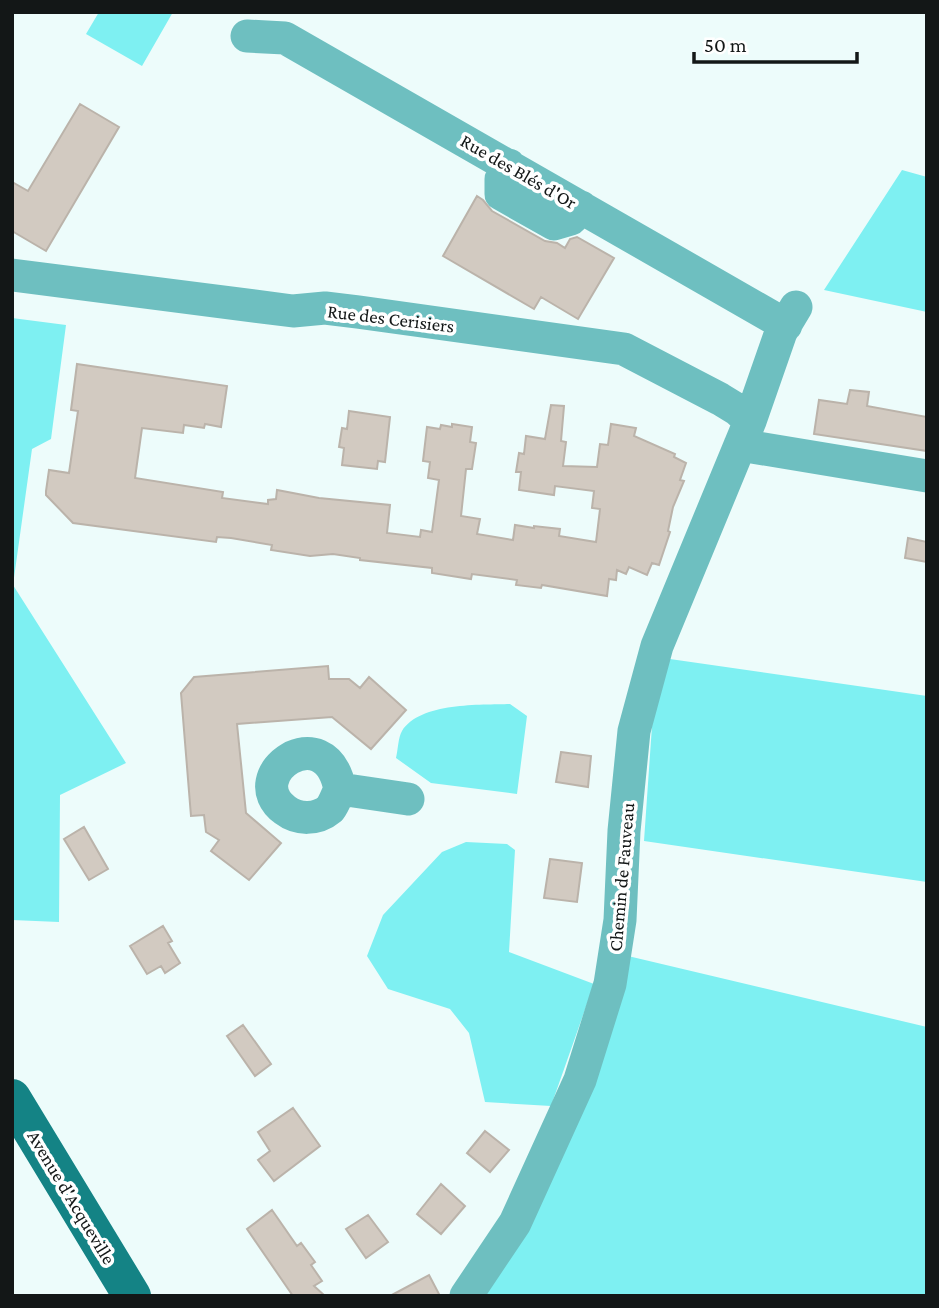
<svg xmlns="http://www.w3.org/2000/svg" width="939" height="1308" viewBox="0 0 939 1308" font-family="'Crimson Pro',serif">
<rect width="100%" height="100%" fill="#edfcfb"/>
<path fill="#7ef0f2" d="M 99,12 L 173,12 L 142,66 L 86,34 Z
M 902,170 L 927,177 L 927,312 L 824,290 Z
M 12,318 L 66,325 L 51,439 L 32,449 L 13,585 L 126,763 L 60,795 L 59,922 L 12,920 Z
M 663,658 L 927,696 L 927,882 L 644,841 L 652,726 Z
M 510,704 L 527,716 L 517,794 L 431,783 L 396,758 C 398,750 398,738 402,731 C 420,702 481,705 510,704 Z
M 466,842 L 507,844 L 515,850 L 509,952 L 594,984 L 551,1106 L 485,1102 L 469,1033 L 450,1009 L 388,989 L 367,956 L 383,915 L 442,852 Z
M 628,956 L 927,1027 L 927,1296 L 478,1296 Z"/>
<path fill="#d2cac1" stroke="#bbb3aa" stroke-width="2" d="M 80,104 L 119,127 L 46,251 L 12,231 L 12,182 L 28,191 Z
M 477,196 L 483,200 L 492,211 L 545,241 L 557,243 L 565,248 L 570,239 L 577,237 L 614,258 L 578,319 L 541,297 L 534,309 L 443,256 Z
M 77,364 L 227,386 L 221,427 L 205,424 L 204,428 L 184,425 L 183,433 L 142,428 L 135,478 L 223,492 L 222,498 L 268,504 L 268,500 L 276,499 L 277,490 L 319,498 L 390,505 L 387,533 L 420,537 L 421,530 L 432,532 L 439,480 L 428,478 L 430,462 L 423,461 L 427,427 L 440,429 L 441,425 L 452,427 L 452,424 L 472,427 L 470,442 L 476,443 L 472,469 L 466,469 L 461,516 L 480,519 L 477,534 L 513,540 L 515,525 L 534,528 L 534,526 L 560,529 L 559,536 L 596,542 L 600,509 L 592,508 L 594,491 L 555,486 L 554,495 L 519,490 L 521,472 L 516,472 L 519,453 L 524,454 L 526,436 L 545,439 L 551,405 L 564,406 L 561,441 L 566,442 L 563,466 L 597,467 L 600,444 L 608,445 L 611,424 L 636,428 L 634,436 L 675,454 L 674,457 L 686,463 L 680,480 L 684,481 L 673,507 L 668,531 L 670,532 L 659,565 L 652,563 L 647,575 L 629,567 L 626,574 L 617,570 L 616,580 L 609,579 L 607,596 L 542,585 L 541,588 L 516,585 L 517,580 L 472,574 L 471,579 L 432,573 L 432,568 L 360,560 L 360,558 L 333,554 L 310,556 L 271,550 L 272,545 L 231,538 L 217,537 L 216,542 L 73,523 L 46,495 L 46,491 L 49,470 L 69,473 L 78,411 L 71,410 Z
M 850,390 L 869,392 L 867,406 L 927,417 L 927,451 L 814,434 L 819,400 L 847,404 Z
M 349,411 L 390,417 L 385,462 L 378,461 L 377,469 L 342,465 L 344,448 L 339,447 L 342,428 L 347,429 Z
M 908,538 L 927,542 L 927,562 L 905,558 Z
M 328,666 L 329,679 L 349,679 L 360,688 L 369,677 L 406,710 L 371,749 L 332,717 L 237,724 L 246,813 L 281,843 L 249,880 L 211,851 L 219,840 L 206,832 L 204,815 L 191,816 L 181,693 L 194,677 Z
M 561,752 L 591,756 L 588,787 L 556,782 Z
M 84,827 L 108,869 L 89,880 L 64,839 Z
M 550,859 L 582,863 L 577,902 L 544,898 Z
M 163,926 L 172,941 L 168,943 L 180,963 L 165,973 L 161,966 L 147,974 L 130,946 Z
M 243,1025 L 271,1064 L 255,1076 L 227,1036 Z
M 293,1108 L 320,1146 L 274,1181 L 258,1160 L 270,1151 L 258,1132 Z
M 485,1131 L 509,1150 L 490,1172 L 467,1153 Z
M 441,1184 L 465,1206 L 441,1234 L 417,1214 Z
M 272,1210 L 297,1246 L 301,1243 L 315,1262 L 311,1265 L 322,1281 L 314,1286 L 325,1296 L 293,1296 L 247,1229 Z
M 368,1215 L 388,1242 L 366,1258 L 346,1229 Z
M 429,1275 L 440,1296 L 390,1296 Z"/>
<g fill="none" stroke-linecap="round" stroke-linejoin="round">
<path stroke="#6ebfc0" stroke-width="33" d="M 247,36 L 285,38 L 786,325
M 509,165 L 501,179 L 501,194 L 554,224 L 571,219 L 581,207
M 12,275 L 293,311 L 325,308 L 358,312 L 624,349 L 720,399 L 738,410 L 750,421
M 740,445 L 927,476
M 340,789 C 337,795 334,804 330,809 C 317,820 298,820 285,810 C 239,776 325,714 340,789 L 408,799
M 466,1296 L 515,1223 L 580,1080 L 610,984 L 620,920 L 624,831 L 634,731 L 657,646 L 750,421 L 781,332 L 796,307"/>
<path stroke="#148385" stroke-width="38" d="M 12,1098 L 132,1296"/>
</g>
<g text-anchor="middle" stroke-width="7" stroke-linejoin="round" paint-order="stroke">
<g font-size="19" fill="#131717" stroke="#fff">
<text transform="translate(519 171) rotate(30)" y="7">Rue des Blés d'Or</text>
<text transform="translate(391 318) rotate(7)" y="7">Rue des Cerisiers</text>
<text transform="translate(621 877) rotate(-85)" y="7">Chemin de Fauveau</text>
<text transform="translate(72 1197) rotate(59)" y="7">Avenue d'Acqueville</text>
</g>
</g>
<rect width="939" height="1308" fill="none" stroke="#131717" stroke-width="28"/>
<path d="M694 52v10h163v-10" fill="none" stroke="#131717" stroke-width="3.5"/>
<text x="704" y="52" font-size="21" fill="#131717" stroke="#ffffff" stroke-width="5" paint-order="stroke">50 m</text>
</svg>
